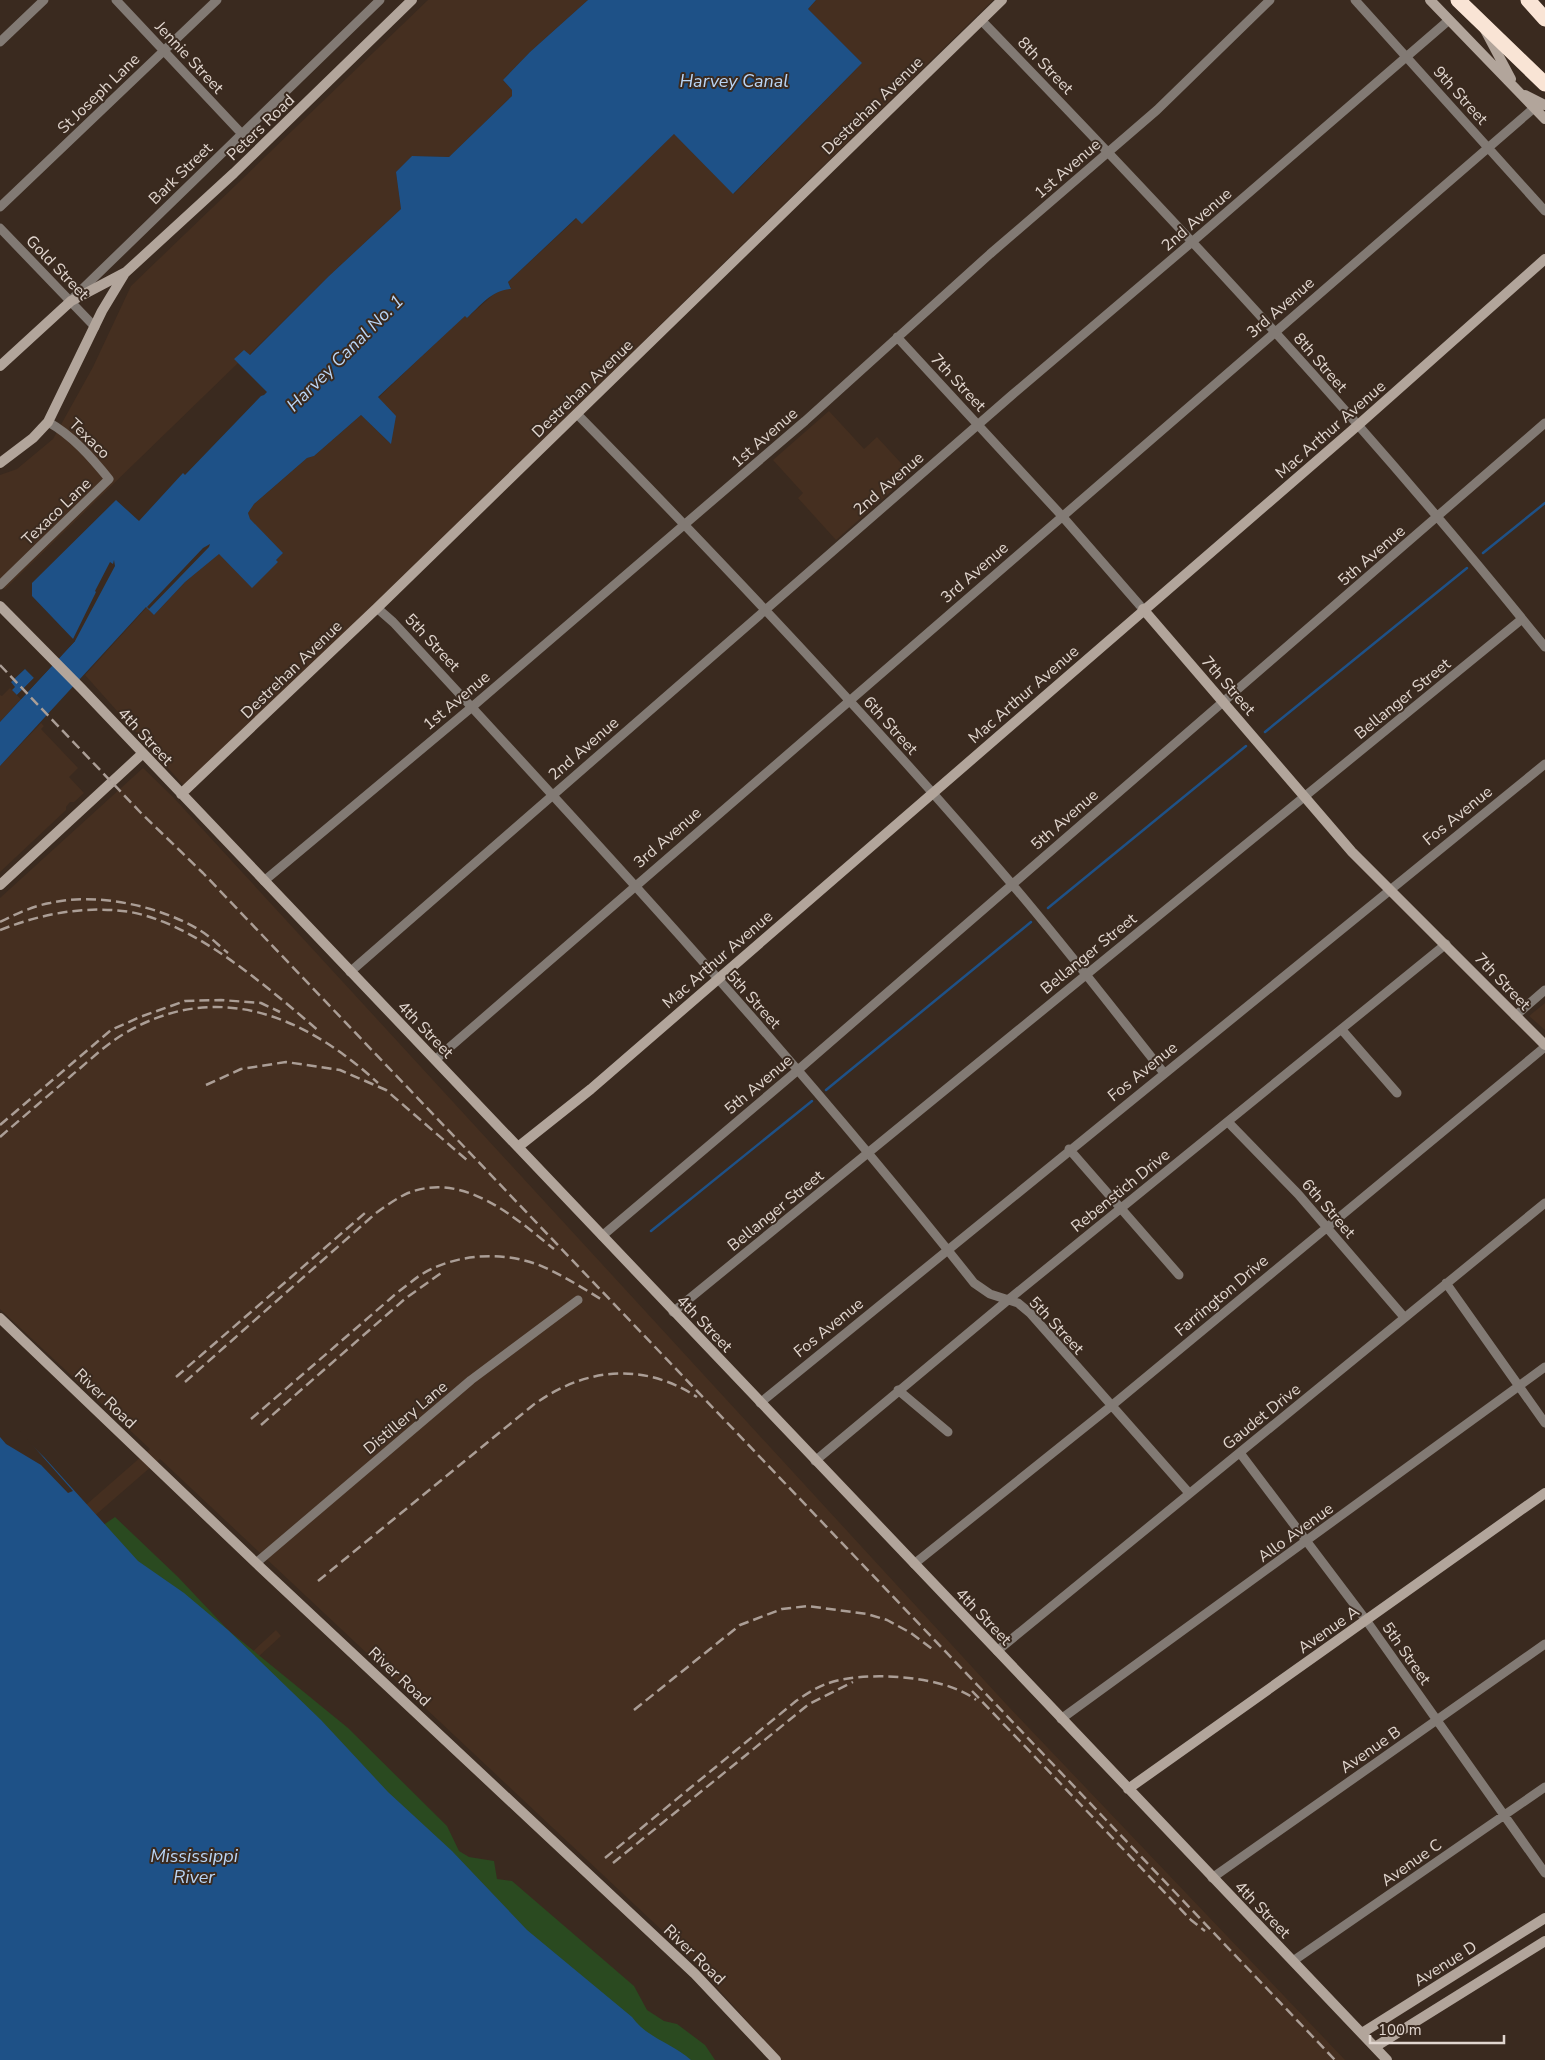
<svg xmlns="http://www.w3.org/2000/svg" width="1545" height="2060" viewBox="0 0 1545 2060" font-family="'Nunito Sans',sans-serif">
<rect width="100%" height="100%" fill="#3a2a1f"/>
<path fill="#452f20" d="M 428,0 L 588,0 L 530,52 L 503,80 L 512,90 L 512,96 L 449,157 L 412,156 L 396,172 L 401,209 L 329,276 L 249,355 L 234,359 L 238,363 L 5,589 L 0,584 L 0,475 L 17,469 L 53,439 L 93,367 L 131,286 Z
M 816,0 L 993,0 L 365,613 L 184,786 L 85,675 L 147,607 L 154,615 L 185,582 L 219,553 L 252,587 L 278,562 L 276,560 L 283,553 L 249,519 L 248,513 L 254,504 L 307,458 L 314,456 L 361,415 L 390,443 L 378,398 L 465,315 L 467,318 L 494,294 L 501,290 L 511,288 L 508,282 L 577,218 L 582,223 L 674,134 L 734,194 L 862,63 L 808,9 Z
M 829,411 L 864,449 L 877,437 L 911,474 L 836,540 L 798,498 L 803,493 L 773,460 Z
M 10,688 L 21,699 L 0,722 L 0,695 L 2,696 Z
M 41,723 L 44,726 L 41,729 L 78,768 L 69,777 L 84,793 L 74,802 L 70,802 L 66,807 L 66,810 L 0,872 L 0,766 Z
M 143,768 L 173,797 L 1007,1705 L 1345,2060 L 782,2060 L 684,1951 L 160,1459 L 61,1545 L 55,1532 L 150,1449 L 0,1309 L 0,898 Z
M 1545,1003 L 1545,1030 L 1529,1016 Z
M 276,1630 L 281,1636 L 224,1688 L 212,1689 Z"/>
<path fill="#2a4a20" d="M 115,1517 L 178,1577 L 228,1630 L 348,1728 L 447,1826 L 459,1851 L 469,1857 L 494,1861 L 497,1879 L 512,1881 L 634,1986 L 647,2010 L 664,2021 L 677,2024 L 705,2045 L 715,2060 L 684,2060 L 620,2022 L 93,1532 Z"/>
<path fill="#1e5187" d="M 588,0 L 816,0 L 808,9 L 862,63 L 733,194 L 674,134 L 582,224 L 576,218 L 508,282 L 511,289 C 492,290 480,306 467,318 L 465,316 L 378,397 L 396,416 L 391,444 L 361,415 L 314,456 L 307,458 L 254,504 L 248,513 L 250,519 L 283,553 L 276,560 L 278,562 L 252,588 L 219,554 L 185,582 L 154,615 L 146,607 L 0,766 L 0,722 L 75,641 L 32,596 L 32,583 L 116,500 L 139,521 L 183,473 L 185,475 L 261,396 L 264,395 L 267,392 L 234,359 L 244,350 L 250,355 L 329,276 L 401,209 L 396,172 L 412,156 L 449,157 L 512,96 L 512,90 L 503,80 L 530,52 Z
M 25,669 L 34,678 L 17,695 L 12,690 L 15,687 L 11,682 Z
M 0,1415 L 44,1457 L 138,1561 L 184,1593 L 228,1630 L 321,1720 L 388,1792 L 452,1851 L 527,1930 L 632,2017 C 647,2038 672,2043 691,2060 L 0,2060 Z"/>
<path fill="#3a2a1f" d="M 210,544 L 209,547 L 149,609 L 147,607 L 203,548 Z
M 114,560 L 115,566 L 75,641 L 21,699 L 19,697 L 32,684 L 19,697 L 17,695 L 36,676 L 36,679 L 73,639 L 96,592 L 95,591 L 110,562 L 113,564 Z
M 0,1413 L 20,1431 L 73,1491 L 68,1493 L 41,1465 L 6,1444 L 0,1437 Z"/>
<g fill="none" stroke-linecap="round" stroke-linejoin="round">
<path stroke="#1e5187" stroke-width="2.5" d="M 1483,553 L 1545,503
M 1265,732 L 1467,568
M 1048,908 L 1246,746
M 826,1090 L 1031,922
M 651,1231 L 812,1101"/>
<path stroke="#827a74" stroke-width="9" d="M 116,0 L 242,134
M 1355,0 L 1545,211
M 981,20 C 1177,222 1369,428 1545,647
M 0,42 L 44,0
M 0,207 L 217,0
M 0,228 L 95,327
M 74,297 L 380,0
M 897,337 L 1062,516 L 1143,609
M 577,414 C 726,566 873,721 1011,883 C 1064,945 1113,1009 1164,1073
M 0,585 L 109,479 C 92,458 72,435 48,422
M 377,608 L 393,622 C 592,837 792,1053 974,1283 L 990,1294 L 1018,1303 L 1030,1313 L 1189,1493
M 264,881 L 472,707 L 805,421 L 990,254 L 1157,110 L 1270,0
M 350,972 L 1012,395 L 1192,242 L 1449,20
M 1515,1016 L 1545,990
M 1342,1030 L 1397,1093
M 435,1060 L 1534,108
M 1228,1122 L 1298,1194 L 1404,1317
M 1069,1149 L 1179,1275
M 602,1236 L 798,1070 L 1545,423
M 1446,1283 L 1545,1423
M 673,1312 L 1522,619
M 898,1390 L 948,1432
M 760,1403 L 1545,764
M 1240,1453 L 1366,1620 L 1545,1873
M 815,1461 L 1008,1300 L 1446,944
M 256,1563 L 471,1380 L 578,1300
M 914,1564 L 1110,1407 L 1545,1047
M 997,1651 L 1545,1203
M 1061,1719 L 1545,1367
M 1212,1878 L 1545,1644
M 1293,1961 L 1545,1787"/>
<path stroke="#b2a59b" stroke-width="10" d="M 1430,0 L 1545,119
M 1485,30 L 1511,79
M 1525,95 L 1545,105
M 0,366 L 71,301 L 126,272 L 234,173 L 412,0
M 0,463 L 33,438 L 48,422 L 102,311 L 125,273
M 0,606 L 82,689 L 1387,2060
M 1143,609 L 1352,852 L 1545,1045
M 181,794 L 377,608 L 1002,0
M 0,885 L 142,754
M 518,1147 L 591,1089 L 1357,426 L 1545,259
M 0,1318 L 256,1563 L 695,1974 L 776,2060
M 1128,1789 L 1545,1493
M 1362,2033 L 1545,1918
M 1375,2047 L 1545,1941"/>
<path stroke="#f9e4d5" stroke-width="15" d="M 1528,0 L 1545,19"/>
<path stroke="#ab9e96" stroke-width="2.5" stroke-dasharray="10 5" stroke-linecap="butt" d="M 0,665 L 141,813 L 203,873 L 1335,2060
M 0,922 C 16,914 33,906 50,903 C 96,892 161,906 201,931 C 211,937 219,946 228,953
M 0,930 C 41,914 85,905 130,912 C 195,923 271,990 320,1032
M 206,1085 L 241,1069 L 286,1062 L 340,1070 L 386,1090 L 468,1161
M 0,1125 L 111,1030 L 140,1017 L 185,1001 L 221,1000 L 261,1003 L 280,1012
M 0,1137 C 24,1116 48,1096 72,1075 C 88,1062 104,1046 122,1035 C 215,978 304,1015 378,1083
M 176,1377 L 365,1213
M 185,1382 L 376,1213 C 386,1206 397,1198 408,1193 C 464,1171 514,1217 554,1249
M 251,1419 L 398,1292 C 405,1287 412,1281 419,1276 C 456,1252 509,1250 548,1269 C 567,1278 586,1290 604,1301
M 261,1425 L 406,1298 L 444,1271
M 318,1581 L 532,1406 C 583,1368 642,1361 697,1397
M 972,1691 L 1191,1920 L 1205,1931
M 634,1710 L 740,1625 L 782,1609 L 808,1606 L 867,1614 L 887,1620 L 911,1633 L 935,1651
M 605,1858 L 796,1701 C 805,1695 815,1688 826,1684 C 862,1670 945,1675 976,1700
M 613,1863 L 809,1704 L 853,1682"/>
<path stroke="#f9e4d5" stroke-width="15" d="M 1458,0 L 1545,84"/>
</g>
<g text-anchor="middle" stroke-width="4" stroke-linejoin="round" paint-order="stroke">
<g font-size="16" fill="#e1d6cf" stroke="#3a2a1f">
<text transform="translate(190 57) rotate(47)" y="6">Jennie Street</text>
<text transform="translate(1046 65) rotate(46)" y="6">8th Street</text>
<text transform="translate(98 93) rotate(-44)" y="6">St Joseph Lane</text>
<text transform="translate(1461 95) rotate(48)" y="6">9th Street</text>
<text transform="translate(872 105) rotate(-44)" y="6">Destrehan Avenue</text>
<text transform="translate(260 127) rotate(-44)" y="6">Peters Road</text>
<text transform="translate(1067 168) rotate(-41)" y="6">1st Avenue</text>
<text transform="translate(180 173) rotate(-44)" y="6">Bark Street</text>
<text transform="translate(1196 219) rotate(-41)" y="6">2nd Avenue</text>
<text transform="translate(58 267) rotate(46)" y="6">Gold Street</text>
<text transform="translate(1280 307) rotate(-41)" y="6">3rd Avenue</text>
<text transform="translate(1321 362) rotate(49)" y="6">8th Street</text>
<text transform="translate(959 382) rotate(47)" y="6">7th Street</text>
<text transform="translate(582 388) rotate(-44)" y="6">Destrehan Avenue</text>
<text transform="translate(1330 429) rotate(-41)" y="6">Mac Arthur Avenue</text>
<text transform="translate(764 437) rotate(-41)" y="6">1st Avenue</text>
<text transform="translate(90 438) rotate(44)" y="6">Texaco</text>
<text transform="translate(888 483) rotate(-41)" y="6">2nd Avenue</text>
<text transform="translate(56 511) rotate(-44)" y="6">Texaco Lane</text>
<text transform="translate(1371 555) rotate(-41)" y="6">5th Avenue</text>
<text transform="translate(974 572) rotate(-41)" y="6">3rd Avenue</text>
<text transform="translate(433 642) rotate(47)" y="6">5th Street</text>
<text transform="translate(291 669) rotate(-44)" y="6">Destrehan Avenue</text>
<text transform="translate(1229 685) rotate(49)" y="6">7th Street</text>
<text transform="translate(1023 694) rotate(-41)" y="6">Mac Arthur Avenue</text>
<text transform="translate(1402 698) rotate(-39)" y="6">Bellanger Street</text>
<text transform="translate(456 700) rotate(-40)" y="6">1st Avenue</text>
<text transform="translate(891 725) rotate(48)" y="6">6th Street</text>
<text transform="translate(146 736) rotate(47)" y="6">4th Street</text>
<text transform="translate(583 748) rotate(-41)" y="6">2nd Avenue</text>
<text transform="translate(1457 815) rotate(-39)" y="6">Fos Avenue</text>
<text transform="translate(1064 819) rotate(-41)" y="6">5th Avenue</text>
<text transform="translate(667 837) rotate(-41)" y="6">3rd Avenue</text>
<text transform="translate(1088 953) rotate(-39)" y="6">Bellanger Street</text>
<text transform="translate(717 959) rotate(-41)" y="6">Mac Arthur Avenue</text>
<text transform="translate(1503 981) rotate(46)" y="6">7th Street</text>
<text transform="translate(754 999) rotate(48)" y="6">5th Street</text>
<text transform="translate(426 1029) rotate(46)" y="6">4th Street</text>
<text transform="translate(1142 1071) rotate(-39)" y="6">Fos Avenue</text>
<text transform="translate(758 1084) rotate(-40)" y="6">5th Avenue</text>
<text transform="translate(1120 1190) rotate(-39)" y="6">Rebenstich Drive</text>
<text transform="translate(1329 1208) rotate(49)" y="6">6th Street</text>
<text transform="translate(775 1210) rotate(-39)" y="6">Bellanger Street</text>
<text transform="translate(1221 1295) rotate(-40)" y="6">Farrington Drive</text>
<text transform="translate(705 1323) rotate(46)" y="6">4th Street</text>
<text transform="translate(1057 1325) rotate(47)" y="6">5th Street</text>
<text transform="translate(828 1327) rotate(-39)" y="6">Fos Avenue</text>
<text transform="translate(106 1398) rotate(44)" y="6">River Road</text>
<text transform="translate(1261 1416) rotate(-39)" y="6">Gaudet Drive</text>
<text transform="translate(405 1417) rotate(-40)" y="6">Distillery Lane</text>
<text transform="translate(1295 1532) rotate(-36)" y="6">Allo Avenue</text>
<text transform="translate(984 1616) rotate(46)" y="6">4th Street</text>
<text transform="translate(1328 1629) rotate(-35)" y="6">Avenue A</text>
<text transform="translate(1407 1653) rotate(55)" y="6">5th Street</text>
<text transform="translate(400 1676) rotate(43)" y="6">River Road</text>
<text transform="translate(1370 1749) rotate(-35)" y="6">Avenue B</text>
<text transform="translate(1411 1862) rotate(-35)" y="6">Avenue C</text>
<text transform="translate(1263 1909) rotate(46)" y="6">4th Street</text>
<text transform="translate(695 1954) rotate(44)" y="6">River Road</text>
<text transform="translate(1445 1963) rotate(-32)" y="6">Avenue D</text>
</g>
<g font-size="18" font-style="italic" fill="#bad5f5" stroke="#3a2a1f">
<text x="734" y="87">Harvey Canal</text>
<text transform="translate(345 353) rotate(-45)" y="6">Harvey Canal No. 1</text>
<text x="194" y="1862">Mississippi<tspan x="194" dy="21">River</tspan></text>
</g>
</g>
<path d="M1370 2035v8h134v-8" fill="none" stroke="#e1d6cf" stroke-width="2.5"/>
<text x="1378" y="2035" font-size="15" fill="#e1d6cf" stroke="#3a2a1f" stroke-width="4" paint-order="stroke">100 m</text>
</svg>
